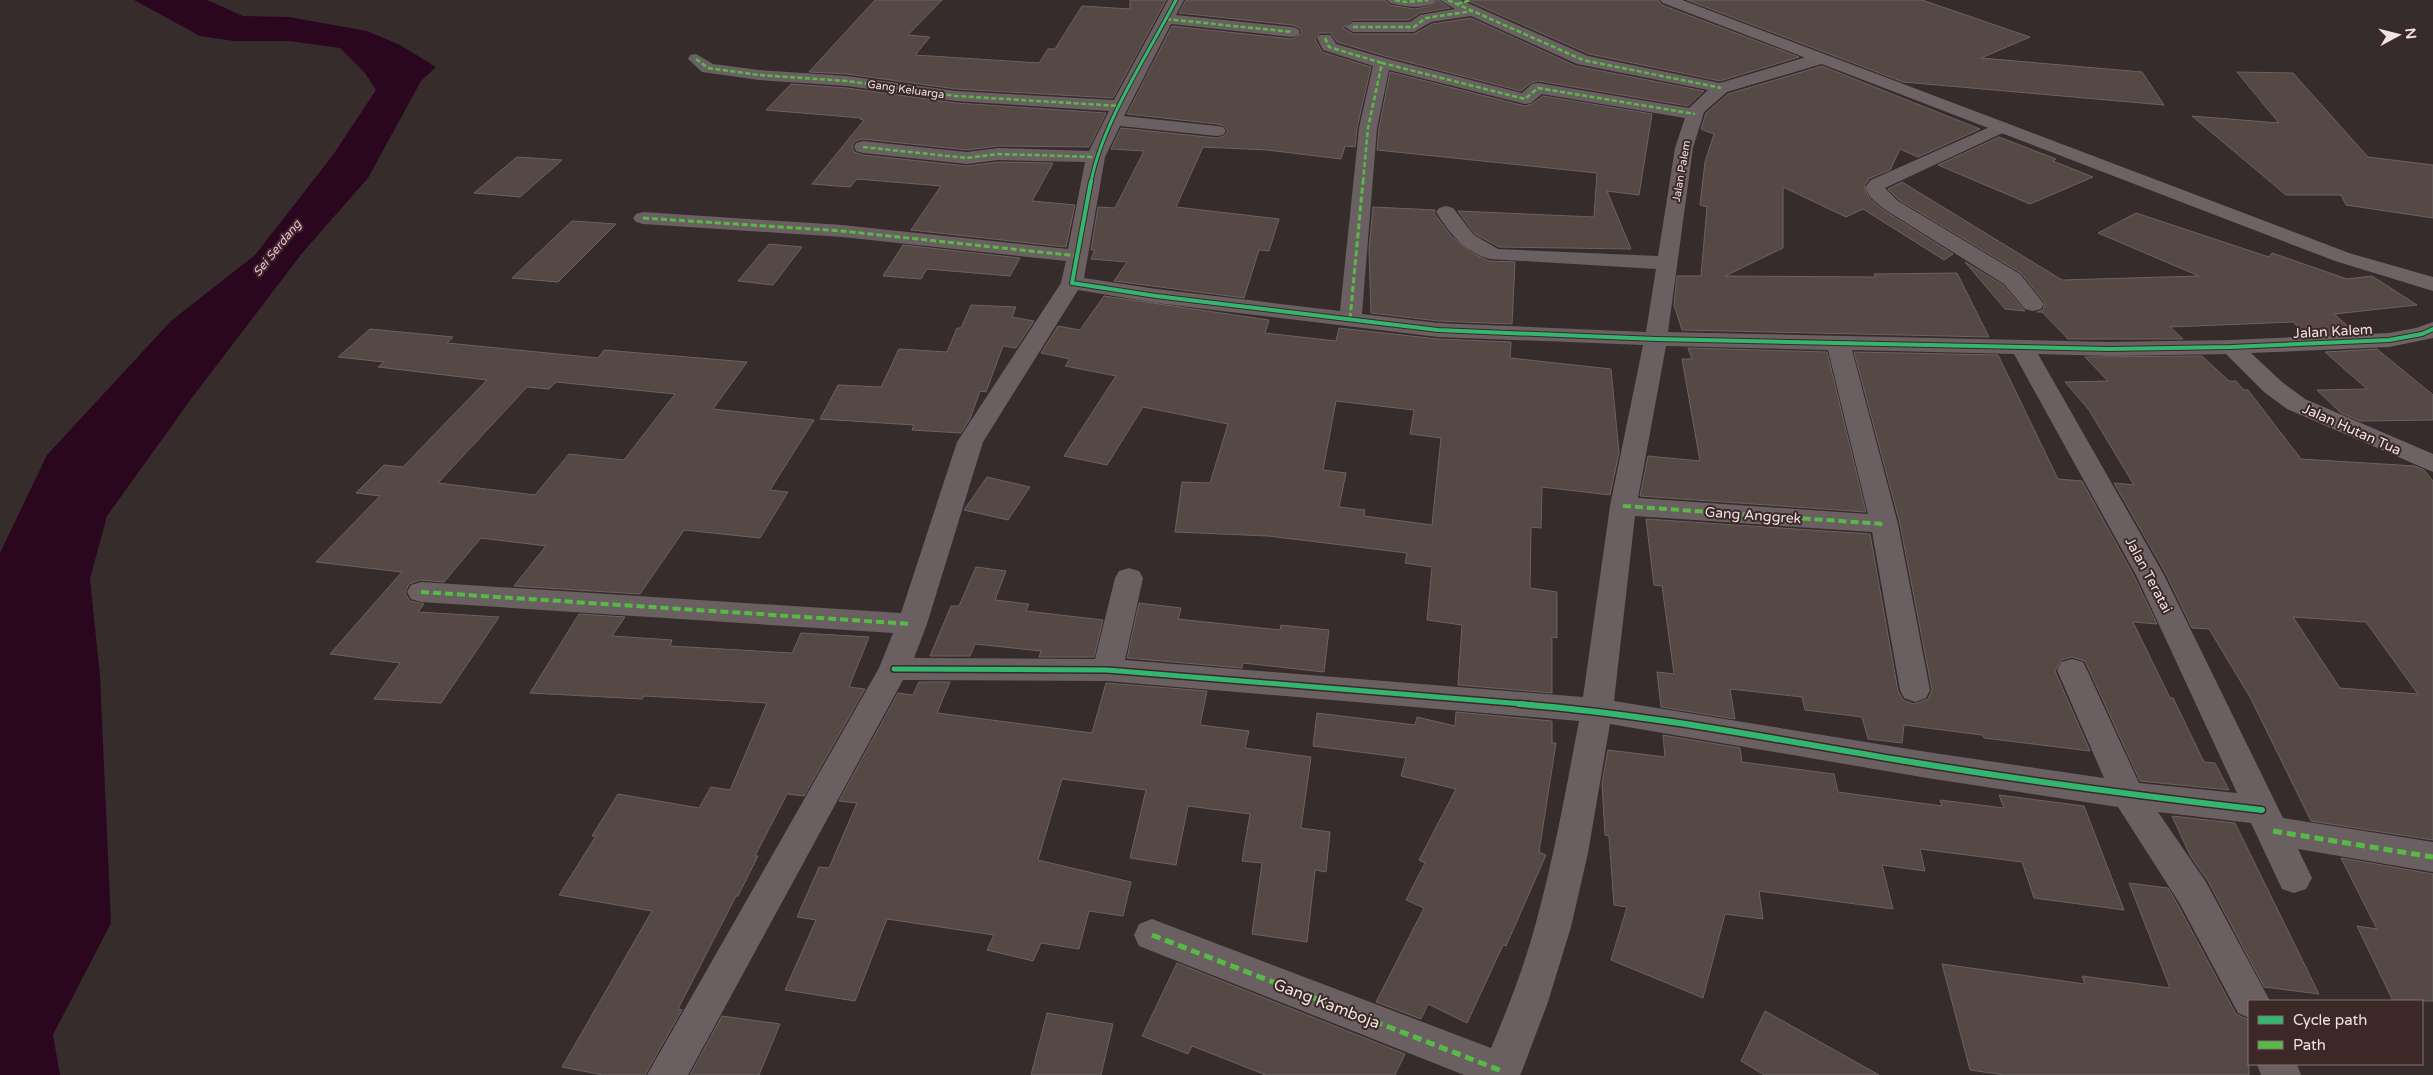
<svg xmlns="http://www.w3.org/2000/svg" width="2433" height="1075" viewBox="0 0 2433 1075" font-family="'Varela Round',sans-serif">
<rect width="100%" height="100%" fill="#372c2c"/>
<path fill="#2a071e" d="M 134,0 L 207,0 L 243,16 L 289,17 L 367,31 L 400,45 L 436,67 L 421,81 L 368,178 L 303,252 L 191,399 L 107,516 L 90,579 L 100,676 L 111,923 L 53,1035 L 60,1075 L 0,1075 L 0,553 L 47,455 L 171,321 L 255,255 L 333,155 L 376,90 L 365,73 L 340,48 L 289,41 L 234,41 L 200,36 Z"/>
<path fill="#564844" stroke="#6b6261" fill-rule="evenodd" d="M 875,0 L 942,0 L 908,35 L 930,37 L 915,55 L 1039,63 L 1048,49 L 1055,49 L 1082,6 L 1130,9 L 1130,0 L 1166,0 L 1113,98 L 956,89 L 847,74 L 809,72 Z
M 1186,0 L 1385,0 L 1390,5 L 1414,9 L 1427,7 L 1438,0 L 1450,8 L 1420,13 L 1409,20 L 1353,20 L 1343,28 L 1353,34 L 1414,34 L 1432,24 L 1471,18 L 1576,66 L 1704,91 L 1688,106 L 1538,81 L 1531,83 L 1521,91 L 1388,57 L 1337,42 L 1331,33 L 1319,33 L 1315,39 L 1322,52 L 1371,67 L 1357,128 L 1355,147 L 1345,146 L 1341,159 L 1267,150 L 1203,147 L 1176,207 L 1279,219 L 1269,251 L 1259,250 L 1244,298 L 1114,281 L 1127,262 L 1091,259 L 1095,250 L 1091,250 L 1098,207 L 1115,208 L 1144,151 L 1111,149 L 1121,128 L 1217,138 L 1224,136 L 1228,131 L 1224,126 L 1217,124 L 1127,114 L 1172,26 L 1292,39 L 1302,33 L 1300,28 L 1292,25 L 1179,13 Z
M 1466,0 L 1658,0 L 1662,5 L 1799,57 L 1720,81 L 1589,54 Z
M 1687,0 L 1922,0 L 2030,37 L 1981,58 L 2142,72 L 2164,105 L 1903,82 Z
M 1822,66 L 1980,129 L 1918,157 L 1900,149 L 1890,170 L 1870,178 L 1864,186 L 1869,198 L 1883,210 L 1953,254 L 1944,260 L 1863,209 L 1846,217 L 1783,187 L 1783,248 L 1725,276 L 1876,277 L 1874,274 L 1957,273 L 1989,337 L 1682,330 L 1674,305 L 1677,276 L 1701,276 L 1707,207 L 1700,205 L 1705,162 L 1714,134 L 1701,129 L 1706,113 L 1728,94 Z
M 1390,72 L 1525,106 L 1532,104 L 1543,96 L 1652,114 L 1639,195 L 1607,191 L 1631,249 L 1499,247 L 1475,234 L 1458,211 L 1594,217 L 1597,173 L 1377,150 L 1379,128 Z
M 2237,72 L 2293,73 L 2368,157 L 2433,165 L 2433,218 L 2346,205 L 2341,195 L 2286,195 L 2192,116 L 2279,123 Z
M 791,84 L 847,88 L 956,103 L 1106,113 L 1089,147 L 998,146 L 967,150 L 863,139 L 855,141 L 852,146 L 854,152 L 863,155 L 967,166 L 998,162 L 1053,163 L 1032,201 L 1075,205 L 1066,247 L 911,230 L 941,186 L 857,179 L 850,187 L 812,184 L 864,120 L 860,119 L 861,118 L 766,110 Z
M 1999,137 L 2056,159 L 2053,161 L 2093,177 L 2030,204 L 1938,165 Z
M 517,157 L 562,160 L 520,197 L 474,193 Z
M 1902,182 L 2062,280 L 2199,276 L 2098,233 L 2136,213 L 2269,257 L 2272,253 L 2347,279 L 2372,276 L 2417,305 L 2334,314 L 2356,333 L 2307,335 L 2293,322 L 2170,327 L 2183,339 L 2068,339 L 2042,312 L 2037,312 L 2043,310 L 2045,303 L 2021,273 L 1899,200 L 1888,189 Z
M 1373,207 L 1435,210 L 1434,213 L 1451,236 L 1472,253 L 1489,261 L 1515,262 L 1512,324 L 1438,321 L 1371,313 L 1369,249 Z
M 572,221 L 616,224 L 558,282 L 512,278 Z
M 769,244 L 802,247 L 773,285 L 738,281 Z
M 903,245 L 1020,258 L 1010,276 L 927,269 L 921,279 L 883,276 Z
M 1965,262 L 2003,285 L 2025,311 L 2005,309 Z
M 1104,296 L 1269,320 L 1265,333 L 1336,341 L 1339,328 L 1438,339 L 1511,342 L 1510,358 L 1611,369 L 1619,453 L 1610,495 L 1542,487 L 1541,528 L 1531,527 L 1530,588 L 1557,592 L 1557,638 L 1552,637 L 1552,693 L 1458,685 L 1462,625 L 1427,620 L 1432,567 L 1405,563 L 1407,553 L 1268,536 L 1175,532 L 1182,482 L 1210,483 L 1228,424 L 1143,407 L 1107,465 L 1064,456 L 1116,376 L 1065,366 L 1070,359 L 1041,353 L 1058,326 L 1080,330 ZM 1336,401 L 1414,410 L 1410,434 L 1441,438 L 1432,525 L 1364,516 L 1365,510 L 1339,507 L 1346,473 L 1323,470 Z
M 971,305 L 1016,307 L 1012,317 L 1034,321 L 1016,348 L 1003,346 L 986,392 L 980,391 L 970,419 L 961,433 L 912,430 L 914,425 L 820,419 L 838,385 L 881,387 L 899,349 L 947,352 L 957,328 L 961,328 Z
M 370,329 L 453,337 L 447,343 L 598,358 L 604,350 L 747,362 L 713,409 L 814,420 L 770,490 L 788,492 L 760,538 L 684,530 L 640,594 L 514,586 L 546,546 L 481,538 L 444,582 L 420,580 L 409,584 L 405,593 L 410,601 L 424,604 L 418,612 L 499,617 L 441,703 L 374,699 L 400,663 L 330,654 L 402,572 L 316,562 L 380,496 L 356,493 L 384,465 L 403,467 L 487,380 L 378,367 L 384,362 L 338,357 ZM 556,382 L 675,394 L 624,460 L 569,454 L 535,495 L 438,483 L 527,387 L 549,389 Z
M 1688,348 L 1827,352 L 1866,512 L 1640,496 L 1648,456 L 1700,461 L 1682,359 L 1692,359 Z
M 2377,349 L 2433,395 L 2433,420 L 2360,421 L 2341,413 L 2317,390 L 2367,389 L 2325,352 Z
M 1854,352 L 1998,355 L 2058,479 L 2082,481 L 2134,576 L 2157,624 L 2133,622 L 2170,698 L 2173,698 L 2204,762 L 2215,763 L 2229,790 L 2140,781 L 2085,661 L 2072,657 L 2061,660 L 2055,671 L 2090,751 L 1984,738 L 1982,735 L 1904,725 L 1902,743 L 1868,739 L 1862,717 L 1805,710 L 1802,697 L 1730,689 L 1735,719 L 1661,707 L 1657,672 L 1674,674 L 1662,586 L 1654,585 L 1646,519 L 1870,534 L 1898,691 L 1903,700 L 1914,704 L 1928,699 L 1932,690 L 1900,524 Z
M 2202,356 L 2229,381 L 2236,381 L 2244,390 L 2248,390 L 2301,459 L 2415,466 L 2424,470 L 2433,481 L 2433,840 L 2311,821 L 2250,697 L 2209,629 L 2192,628 L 2166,574 L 2114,483 L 2134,485 L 2089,410 L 2065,382 L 2108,381 L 2085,357 ZM 2293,617 L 2366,622 L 2418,694 L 2340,688 Z
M 987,477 L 1030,487 L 1008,520 L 964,510 Z
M 976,567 L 1006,571 L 995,600 L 1029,604 L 1026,611 L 1103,620 L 1094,657 L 1039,657 L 1041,651 L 975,644 L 970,656 L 930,656 L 951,606 L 959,606 Z
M 1139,603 L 1181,608 L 1178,619 L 1280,630 L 1281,625 L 1329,630 L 1324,672 L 1243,663 L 1242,668 L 1127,658 Z
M 579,614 L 625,617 L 612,636 L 672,640 L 670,646 L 792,653 L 801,633 L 869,637 L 849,687 L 865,689 L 804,796 L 787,794 L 755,856 L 758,856 L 738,896 L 736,896 L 678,1009 L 682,1010 L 645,1075 L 603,1075 L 562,1067 L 652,911 L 559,895 L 596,836 L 592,836 L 618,794 L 699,808 L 711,787 L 730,790 L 767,703 L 644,696 L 642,699 L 530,693 Z
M 919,682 L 950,682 L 937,713 L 1092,733 L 1106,683 L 1207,691 L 1200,725 L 1249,731 L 1245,748 L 1311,757 L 1301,828 L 1330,832 L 1326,872 L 1315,870 L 1307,942 L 1252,934 L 1262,863 L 1242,861 L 1250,814 L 1188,806 L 1176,865 L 1130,858 L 1146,790 L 1062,779 L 1038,860 L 1131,882 L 1123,916 L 1089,911 L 1079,949 L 1041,943 L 1033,961 L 987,950 L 994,935 L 887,919 L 855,1001 L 785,990 L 816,920 L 797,917 L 819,867 L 829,868 L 857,803 L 839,801 L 898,693 L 913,695 Z
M 1456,712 L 1552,721 L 1552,743 L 1556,743 L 1539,852 L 1546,855 L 1506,946 L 1503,945 L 1467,1023 L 1428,1004 L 1421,1019 L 1376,1002 L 1424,908 L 1406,900 L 1425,863 L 1419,860 L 1456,789 L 1401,776 L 1406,758 L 1313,746 L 1317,713 L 1415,725 L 1417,717 L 1455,726 Z
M 1663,735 L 1740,748 L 1742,762 L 1834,774 L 1838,792 L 1942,806 L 1940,800 L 2004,808 L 1999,795 L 2084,806 L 2124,910 L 2034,898 L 2022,862 L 1920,849 L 1925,871 L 1882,865 L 1893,909 L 1759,891 L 1763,919 L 1725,914 L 1703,998 L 1611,960 L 1627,907 L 1614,905 L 1609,836 L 1605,835 L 1602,783 L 1608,750 L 1665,757 Z
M 2172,816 L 2235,823 L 2319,994 L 2264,987 L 2208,881 L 2191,857 Z
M 2341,858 L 2433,874 L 2433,1001 L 2393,1001 L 2357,926 L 2377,929 Z
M 2129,883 L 2168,888 L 2178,905 L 2236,1014 L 2249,1020 L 2249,1075 L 2005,1075 L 1970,1070 L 1942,964 L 2085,984 L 2082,976 L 2170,988 Z
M 1177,963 L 1405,1054 L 1395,1075 L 1266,1075 L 1192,1046 L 1188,1054 L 1142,1036 Z
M 1765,1011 L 1879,1075 L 1764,1075 L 1741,1061 Z
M 1047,1013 L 1113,1024 L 1101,1075 L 1031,1075 Z
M 722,1016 L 780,1024 L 759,1075 L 690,1075 Z"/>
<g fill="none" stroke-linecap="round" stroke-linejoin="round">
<path fill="#6a6062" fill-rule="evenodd" d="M 1168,0 L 1184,0 L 1176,15 L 1292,27 L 1298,29 L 1300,32 L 1298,35 L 1292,37 L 1171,24 L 1124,116 L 1217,126 L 1223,127 L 1226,131 L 1223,135 L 1217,136 L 1120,126 L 1105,157 L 1084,278 L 1156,289 L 1340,311 L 1359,128 L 1373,66 L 1323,50 L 1317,38 L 1319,35 L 1331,35 L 1336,44 L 1388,59 L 1522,93 L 1532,84 L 1538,83 L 1689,108 L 1708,90 L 1577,64 L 1471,16 L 1431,22 L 1414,32 L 1353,32 L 1345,27 L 1353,22 L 1410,22 L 1420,15 L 1455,9 L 1440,0 L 1461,0 L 1588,56 L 1720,83 L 1813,55 L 1825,55 L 1827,59 L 1825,63 L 1727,92 L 1704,112 L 1693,148 L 1668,332 L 2109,342 L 2231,340 L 2239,342 L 2243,347 L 2239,352 L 2231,354 L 2109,356 L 2038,354 L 2164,575 L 2283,818 L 2433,842 L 2433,872 L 2298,849 L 2312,878 L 2306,889 L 2294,893 L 2282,889 L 2251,823 L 2158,812 L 2206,882 L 2270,1001 L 2249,1001 L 2249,1018 L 2238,1013 L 2180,904 L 2118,807 L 1927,778 L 1610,724 L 1588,853 L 1571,927 L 1548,1002 L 1522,1071 L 1520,1075 L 1464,1075 L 1139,946 L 1134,935 L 1139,924 L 1152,919 L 1491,1048 C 1508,1008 1524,967 1535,926 C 1554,858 1566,789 1579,721 L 1107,681 L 903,680 L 688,1075 L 647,1075 L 879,668 L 893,633 L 421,602 L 411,599 L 407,592 L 411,585 L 421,582 L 901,613 L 957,442 L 1061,283 L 1066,261 L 842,237 L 643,224 L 636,222 L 633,218 L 636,214 L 643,212 L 842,225 L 1068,249 L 1085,162 L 998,160 L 967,164 L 863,153 L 856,151 L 854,147 L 856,143 L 863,141 L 967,152 L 998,148 L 1089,151 L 1109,111 L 956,101 L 847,86 L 759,80 L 702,72 L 688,59 L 690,55 L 696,54 L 713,64 L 759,70 L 847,76 L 956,91 L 1114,100 ZM 1389,70 L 1525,104 L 1531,103 L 1542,94 L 1685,118 L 1675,148 L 1658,256 L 1498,249 L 1474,235 L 1453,208 L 1446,206 L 1439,208 L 1436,212 C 1450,234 1464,252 1490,259 L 1656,269 L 1646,332 L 1438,323 L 1362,314 L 1377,128 ZM 1078,290 L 1156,303 L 1438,337 L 1643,345 L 1610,506 L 1583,697 L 1125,660 L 1143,578 L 1139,571 L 1129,568 L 1119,571 L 1115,578 L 1095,659 L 914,658 L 927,624 L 983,442 ZM 1666,346 L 1828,350 L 1868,514 L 1638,498 ZM 1852,350 L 2014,354 L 2136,575 L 2237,793 L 2139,783 L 2087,670 L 2083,662 L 2072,659 L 2061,662 L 2057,670 L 2104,778 L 1927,752 L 1614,701 L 1635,516 L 1872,532 L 1900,690 L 1904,698 L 1915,702 L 1926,698 L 1930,690 L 1898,524 Z
M 1387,0 L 1436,0 C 1427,11 1401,6 1390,3 Z
M 2001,122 L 2007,123 L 2010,127 L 2007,131 L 1885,188 L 1898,201 L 2020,274 L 2044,304 L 2041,309 L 2033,311 L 2025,309 L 2004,284 L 1884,209 L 1870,197 L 1865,187 L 1871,180 Z
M 2257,1064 L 2297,1064 L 2301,1075 L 2261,1075 Z"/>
<path fill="#6d6264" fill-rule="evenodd" d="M 1660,0 L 1682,0 L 2349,253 L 2433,277 L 2433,291 L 2335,261 L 1663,3 Z
M 2433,322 L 2433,338 L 2389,347 L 2251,353 L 2282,382 L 2305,399 L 2433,454 L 2433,472 L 2287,409 L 2264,392 L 2219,347 L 2223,342 L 2231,340 L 2389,333 L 2416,328 Z"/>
<path stroke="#58b947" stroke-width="2.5" stroke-dasharray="5 2.5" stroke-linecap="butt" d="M 1395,0 L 1405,2 L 1428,0
M 1448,0 L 1583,60 L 1721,88
M 1457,4 L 1471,0
M 1166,19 L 1292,32
M 1353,27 L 1414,27 L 1426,18 L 1473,11
M 1325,38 L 1329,47 L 1382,63
M 696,59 L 708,68 L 759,75 L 847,81 L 956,96 L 1120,106
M 863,147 L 967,158 L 998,154 L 1096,157
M 1363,182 L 1368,128 L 1382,63 L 1525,99 L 1538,88 L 1695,114"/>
<path stroke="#58b947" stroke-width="3" stroke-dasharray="6 3" stroke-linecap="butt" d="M 643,218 L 842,231 L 1078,256
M 1350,319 L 1363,181"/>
<path stroke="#58b947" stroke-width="4" stroke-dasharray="8 4" stroke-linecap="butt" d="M 1623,506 L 1884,524
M 421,592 L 912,624"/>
<path stroke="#58b947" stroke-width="5" stroke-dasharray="9 5" stroke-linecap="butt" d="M 2273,831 L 2433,857
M 1152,935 L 1502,1071"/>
<g stroke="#3b2827" stroke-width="5">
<path id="cycleway-far3" d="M 1091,182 C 1102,123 1148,54 1176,0"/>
</g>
<g stroke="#3b2827" stroke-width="6">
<path id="cycleway-far2" d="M 1091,181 L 1072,283 L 1156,296 L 1438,330 L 1656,339 L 2109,349 L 2231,347 L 2389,340 L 2422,334 L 2433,329"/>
</g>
<g stroke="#3b2827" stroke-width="8">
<path id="cycleway-far1" d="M 894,669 L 1107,670 L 1534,705"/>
</g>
<g stroke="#3b2827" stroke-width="9">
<path id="cycleway" d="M 1519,704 C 1647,714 1773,739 1899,760 C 2020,780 2141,796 2262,810"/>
</g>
<use href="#cycleway-far3" stroke="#33b770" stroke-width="3"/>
<use href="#cycleway-far2" stroke="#33b770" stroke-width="4"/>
<use href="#cycleway-far1" stroke="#33b770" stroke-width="5"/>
<use href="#cycleway" stroke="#33b770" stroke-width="6"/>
</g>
<g text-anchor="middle" stroke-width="4" stroke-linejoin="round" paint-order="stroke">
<g font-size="11" fill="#f0e3e3" stroke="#3b2827">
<text transform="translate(906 89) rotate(8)" y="4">Gang Keluarga</text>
<text transform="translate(1681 171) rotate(-80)" y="4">Jalan Palem</text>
</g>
<g font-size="12" font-style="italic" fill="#f7bade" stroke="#3b2827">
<text transform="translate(277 248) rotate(-51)" y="4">Sei Serdang</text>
</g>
<g font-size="14" fill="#f0e3e3" stroke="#3b2827">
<text transform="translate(2333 331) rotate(-3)" y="5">Jalan Kalem</text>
<text transform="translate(2352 429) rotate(24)" y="5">Jalan Hutan Tua</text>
<text transform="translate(1753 515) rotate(4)" y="5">Gang Anggrek</text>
<text transform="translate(2149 575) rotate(62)" y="5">Jalan Teratai</text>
</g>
<g font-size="16" fill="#f0e3e3" stroke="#3b2827">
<text transform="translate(1327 1003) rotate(21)" y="6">Gang Kamboja</text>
</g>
</g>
<rect x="2248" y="1000" width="175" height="65" fill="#3b2827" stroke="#837372"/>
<rect x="2258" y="1016" width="25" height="8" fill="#33b770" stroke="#837372"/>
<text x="2293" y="1025" font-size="15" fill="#f0e3e3">Cycle path</text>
<rect x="2258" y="1041" width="25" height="8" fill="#58b947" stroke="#837372"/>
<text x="2293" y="1050" font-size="15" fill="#f0e3e3">Path</text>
<g transform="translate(2398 35) rotate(83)" stroke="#3b2827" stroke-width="4" paint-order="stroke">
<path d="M0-4L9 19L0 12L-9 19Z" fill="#f0e3e3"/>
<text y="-8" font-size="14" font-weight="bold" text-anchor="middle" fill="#f0e3e3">N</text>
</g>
</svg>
